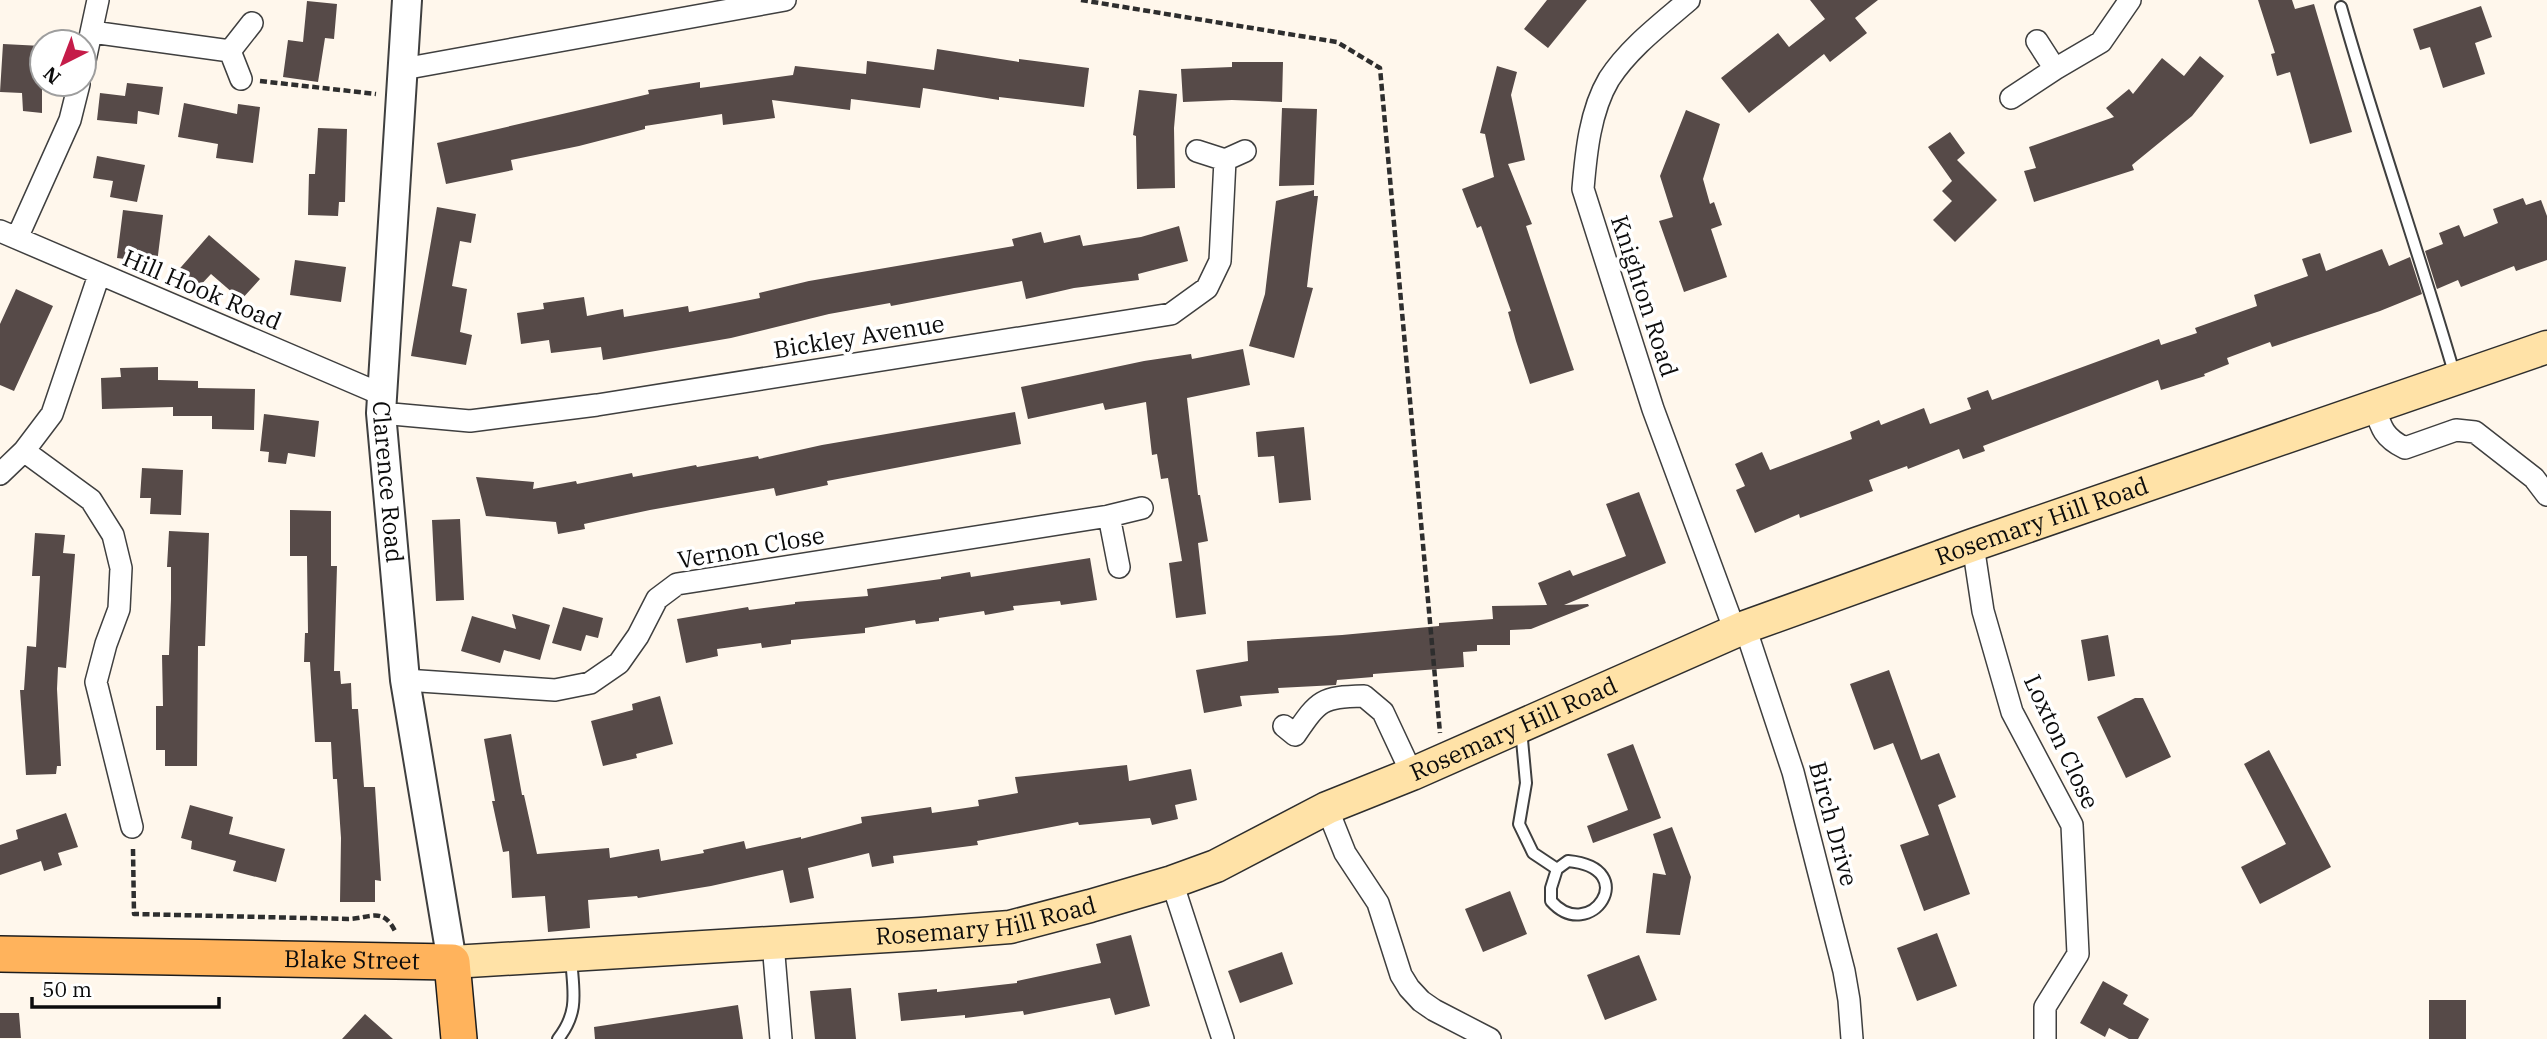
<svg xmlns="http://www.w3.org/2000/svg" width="2547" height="1039" viewBox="0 0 2547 1039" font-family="'IBM Plex Serif',serif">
<rect width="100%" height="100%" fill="#fff7ec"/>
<path fill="#564a48" d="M 1547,0 L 1587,0 L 1548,48 L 1524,29 Z
M 1810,0 L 1878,0 L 1855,18 L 1867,33 L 1830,62 L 1824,54 L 1749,113 L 1721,78 L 1778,33 L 1789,47 L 1825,19 Z
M 2258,0 L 2292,0 L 2295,9 L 2314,4 L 2352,132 L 2310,144 L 2290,72 L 2277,76 L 2271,54 L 2275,53 Z
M 307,1 L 337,4 L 334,39 L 325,38 L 318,82 L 283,77 L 288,40 L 303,42 Z
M 2481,6 L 2492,37 L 2475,43 L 2485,74 L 2443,88 L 2430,47 L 2420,50 L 2413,29 Z
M 3,44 L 42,46 L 42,113 L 23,111 L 22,93 L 0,92 Z
M 937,49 L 1019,62 L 1019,59 L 1089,68 L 1084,107 L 999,97 L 999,100 L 923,88 L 920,108 L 851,99 L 850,110 L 772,100 L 775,118 L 723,125 L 722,114 L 645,126 L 645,129 L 579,146 L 511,160 L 513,170 L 446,184 L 437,143 L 649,94 L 648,90 L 700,82 L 700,88 L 793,75 L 795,66 L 866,74 L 867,61 L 934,70 Z
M 2200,56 L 2224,76 L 2192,116 L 2132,165 L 2134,170 L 2034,202 L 2024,171 L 2036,168 L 2029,147 L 2114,117 L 2106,108 L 2129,89 L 2133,94 L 2162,58 L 2184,76 Z
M 1232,62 L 1283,62 L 1282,102 L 1232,100 L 1183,102 L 1181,69 L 1232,67 Z
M 1497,66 L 1517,72 L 1511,95 L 1525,160 L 1508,164 L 1532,224 L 1526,226 L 1574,370 L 1530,384 L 1516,341 L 1508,312 L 1511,311 L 1481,226 L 1477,228 L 1462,189 L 1494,177 L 1485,134 L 1480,133 Z
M 127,83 L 163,87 L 159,115 L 138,111 L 137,124 L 97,120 L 100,93 L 125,96 Z
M 1139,90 L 1177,94 L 1174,128 L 1175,188 L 1137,189 L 1136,136 L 1133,135 Z
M 184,103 L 237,114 L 238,104 L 260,107 L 253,163 L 216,158 L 218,144 L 178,137 Z
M 1282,108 L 1317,109 L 1314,185 L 1279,186 Z
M 1686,110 L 1720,124 L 1703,179 L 1710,204 L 1714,202 L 1722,225 L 1711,229 L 1727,277 L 1684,292 L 1659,221 L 1673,217 L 1660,176 Z
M 318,128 L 347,129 L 345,202 L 339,202 L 338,216 L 308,215 L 309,174 L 315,174 Z
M 1950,132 L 1965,153 L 1957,160 L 1997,200 L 1955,242 L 1933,220 L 1952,201 L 1942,191 L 1952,181 L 1928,147 Z
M 97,156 L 145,165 L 137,202 L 110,197 L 113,181 L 93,178 Z
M 1314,190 L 1314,196 L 1318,196 L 1307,287 L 1313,288 L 1294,358 L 1249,346 L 1265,294 L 1276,201 Z
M 2523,198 L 2526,205 L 2541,200 L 2547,216 L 2547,260 L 2516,271 L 2514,266 L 2461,287 L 2458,280 L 2437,289 L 2425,251 L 2443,244 L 2439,233 L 2459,225 L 2464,237 L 2498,223 L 2493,209 Z
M 437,207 L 476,214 L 471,243 L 460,241 L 452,286 L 467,289 L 460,332 L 472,335 L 466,365 L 411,356 Z
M 123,210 L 163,215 L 157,263 L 117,258 Z
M 1179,226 L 1188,261 L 1138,274 L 1139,280 L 1074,288 L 1026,299 L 1022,281 L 891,306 L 890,303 L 829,314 L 731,338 L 603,360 L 601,347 L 551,353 L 549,340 L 521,344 L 517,313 L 544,309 L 543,303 L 584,297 L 587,316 L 623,309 L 624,317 L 688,306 L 689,312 L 760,298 L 759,293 L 809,281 L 1014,246 L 1012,239 L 1041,232 L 1044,243 L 1080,235 L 1083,246 L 1141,237 Z
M 209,235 L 260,279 L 241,300 L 211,274 L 195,291 L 175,274 Z
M 2382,249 L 2389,266 L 2410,257 L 2422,294 L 2380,311 L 2272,347 L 2270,342 L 2227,358 L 2229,364 L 2204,374 L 2205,376 L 2161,390 L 2158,380 L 1983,446 L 1985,451 L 1963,459 L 1959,449 L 1908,469 L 1907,466 L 1869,480 L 1873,491 L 1800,518 L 1799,514 L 1755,533 L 1736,490 L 1745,486 L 1735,464 L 1762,452 L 1770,470 L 1852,439 L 1850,432 L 1879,420 L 1881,425 L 1924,408 L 1930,424 L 1971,409 L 1967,398 L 1988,390 L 1992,400 L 2159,339 L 2161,345 L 2197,333 L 2195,328 L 2257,306 L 2254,295 L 2308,276 L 2302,259 L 2320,253 L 2326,271 Z
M 295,260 L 346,267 L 341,302 L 290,295 Z
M 16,289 L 53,306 L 14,391 L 0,385 L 0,324 Z
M 1243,349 L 1250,385 L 1187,398 L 1198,495 L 1200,495 L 1208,541 L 1198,543 L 1206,614 L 1176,618 L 1169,563 L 1182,561 L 1168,478 L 1161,479 L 1157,454 L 1152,455 L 1146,402 L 1105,410 L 1103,403 L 1028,419 L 1021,387 L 1144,361 L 1191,354 L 1192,359 Z
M 158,367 L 158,380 L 198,381 L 198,388 L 255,389 L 254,430 L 212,429 L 212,416 L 173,416 L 173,407 L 102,409 L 101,378 L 121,377 L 120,368 Z
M 1015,412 L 1021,444 L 827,481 L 828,485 L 776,496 L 774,488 L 650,510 L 584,524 L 585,529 L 558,534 L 556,522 L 486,516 L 476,477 L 534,482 L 533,489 L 576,481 L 577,484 L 632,473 L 633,477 L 696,465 L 697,467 L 758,456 L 759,459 L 822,445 Z
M 264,414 L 319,421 L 315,457 L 288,453 L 286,464 L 268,462 L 269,452 L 260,451 Z
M 1304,427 L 1311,500 L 1279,503 L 1274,456 L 1258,457 L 1256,432 Z
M 142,468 L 183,470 L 181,515 L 150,514 L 151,498 L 140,498 Z
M 1639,492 L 1666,563 L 1564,605 L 1588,604 L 1589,606 L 1531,629 L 1510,630 L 1510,645 L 1477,645 L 1477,651 L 1463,652 L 1464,667 L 1373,674 L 1373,677 L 1337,680 L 1336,685 L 1278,688 L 1279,693 L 1240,696 L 1242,706 L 1204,713 L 1196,670 L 1248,661 L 1247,641 L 1342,635 L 1439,626 L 1439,623 L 1493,619 L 1492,606 L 1547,605 L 1538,583 L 1570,570 L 1573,576 L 1626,556 L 1606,504 Z
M 290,510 L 331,511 L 331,566 L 337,566 L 334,671 L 340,671 L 341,684 L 351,683 L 352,709 L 358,709 L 364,787 L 375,787 L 381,881 L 375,880 L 375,902 L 340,902 L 341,838 L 337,779 L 333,779 L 331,742 L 315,742 L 310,662 L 304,662 L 305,633 L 308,633 L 307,556 L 290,556 Z
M 460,519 L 464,600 L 436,601 L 432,520 Z
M 169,531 L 209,533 L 205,646 L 198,646 L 197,766 L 165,766 L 165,750 L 156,750 L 156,706 L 163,706 L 162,655 L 169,655 L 171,599 L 171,567 L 167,567 Z
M 35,533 L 65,535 L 63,553 L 75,554 L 66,668 L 58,667 L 57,689 L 61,766 L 57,766 L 56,774 L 26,775 L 20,690 L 24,690 L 27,646 L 36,647 L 40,576 L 32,576 Z
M 1090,558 L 1097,600 L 1061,605 L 1060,601 L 1013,606 L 1014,610 L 985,615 L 984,611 L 939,618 L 939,621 L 916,624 L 915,620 L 865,628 L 865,633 L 791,640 L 791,644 L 762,648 L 761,643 L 717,649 L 718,656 L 686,663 L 677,619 L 748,607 L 749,610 L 795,604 L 795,602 L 868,596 L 867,589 L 941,579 L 941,577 L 970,572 L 971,577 Z
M 563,607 L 603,618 L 598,638 L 586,635 L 581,651 L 552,643 Z
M 512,614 L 550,625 L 540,660 L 504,650 L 500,663 L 461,651 L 472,616 L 516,629 Z
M 2108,635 L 2115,676 L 2088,681 L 2081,640 Z
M 1889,670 L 1921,760 L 1939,753 L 1956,797 L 1938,805 L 1970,894 L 1924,911 L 1900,845 L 1929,835 L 1893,743 L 1874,750 L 1850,684 Z
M 660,696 L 673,744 L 636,754 L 637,758 L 603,766 L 591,721 L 633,710 L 632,704 Z
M 2135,698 L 2143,698 L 2171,757 L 2126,778 L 2097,717 Z
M 511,734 L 522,795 L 524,795 L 537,854 L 609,848 L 610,858 L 659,849 L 661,861 L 704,853 L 703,850 L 744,841 L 746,849 L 801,837 L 801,839 L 862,823 L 861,817 L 931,807 L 932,813 L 979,806 L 978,800 L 1018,793 L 1015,777 L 1127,765 L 1129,781 L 1191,769 L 1197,800 L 1175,805 L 1178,819 L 1152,825 L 1150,818 L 1079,825 L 1078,822 L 977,841 L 978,845 L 893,856 L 894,863 L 872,867 L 869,853 L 808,868 L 814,898 L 790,903 L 783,870 L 711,886 L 638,898 L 637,896 L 588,900 L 590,928 L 548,932 L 545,896 L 512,898 L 509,851 L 503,852 L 492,801 L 495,801 L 484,739 Z
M 1633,744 L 1661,818 L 1593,843 L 1587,826 L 1628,810 L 1607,754 Z
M 2269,750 L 2331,867 L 2260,904 L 2241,867 L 2286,844 L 2244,764 Z
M 190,805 L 233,817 L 229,834 L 285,849 L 276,882 L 233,871 L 236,861 L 191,849 L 192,841 L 181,838 Z
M 66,813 L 78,847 L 58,853 L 62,865 L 44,871 L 41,861 L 0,875 L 0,845 L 18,839 L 16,830 Z
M 1672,827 L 1691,877 L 1680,935 L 1646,933 L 1653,873 L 1666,875 L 1653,834 Z
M 1510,891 L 1527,934 L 1483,952 L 1465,909 Z
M 1937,933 L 1957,986 L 1917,1001 L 1897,948 Z
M 1131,935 L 1150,1006 L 1115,1015 L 1110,998 L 1024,1015 L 1023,1011 L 965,1018 L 965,1015 L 901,1021 L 898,993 L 937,989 L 937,992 L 1017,983 L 1017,981 L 1101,963 L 1096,944 Z
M 1282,952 L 1293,984 L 1240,1003 L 1228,971 Z
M 1639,955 L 1657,1000 L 1605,1020 L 1587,975 Z
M 2103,981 L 2128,995 L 2123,1004 L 2149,1019 L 2138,1039 L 2129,1039 L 2109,1028 L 2105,1037 L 2080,1023 Z
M 851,988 L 856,1039 L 815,1039 L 810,991 Z
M 2429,1000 L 2466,1000 L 2466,1039 L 2429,1039 Z
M 738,1005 L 743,1039 L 595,1039 L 594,1027 Z
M 0,1013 L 19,1013 L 21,1038 L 0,1038 Z
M 365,1014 L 393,1039 L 342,1039 Z"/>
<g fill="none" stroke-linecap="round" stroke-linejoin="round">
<g stroke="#3f3f3f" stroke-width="14">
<path id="service" d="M 2341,7 C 2376,131 2419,252 2455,376
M 1521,729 L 1526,783 L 1519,824 L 1533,853 L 1557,869 L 1551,888 L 1551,901 C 1590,945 1643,868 1568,861 L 1557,869
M 558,1039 C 580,1011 573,991 571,957"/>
</g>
<g stroke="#3f3f3f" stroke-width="24">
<path id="minor" d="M 1689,0 C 1661,24 1629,48 1609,79 C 1590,111 1586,153 1583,189 L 1653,409 L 1735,631
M 92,32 L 230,51
M 84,65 L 98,0
M 403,69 L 785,0
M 2055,69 L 2101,42 L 2130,0
M 241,79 L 230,51 L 252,23
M 2011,98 L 2055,69 L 2037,41
M 1197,151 L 1225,160 L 1245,151
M 0,231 L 383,395
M 17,238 L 70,120 L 79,84
M 2374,406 C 2381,428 2384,438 2405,448 L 2456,430 L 2475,432 L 2534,478 L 2547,495
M 381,413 L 470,421 L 597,405 L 1171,314 L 1207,288 L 1220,261 L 1225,160
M 24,451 L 91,500 L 113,535 L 121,568 L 119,609 L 106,644 L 96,682 L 132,827
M 0,474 L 24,451 L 52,414 L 99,275
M 1973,545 L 1983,611 L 2012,712 L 2072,825 L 2078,954 L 2045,1007 L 2045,1039
M 1119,567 L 1109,516 L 1142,508
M 1745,627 L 1793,772 L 1844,971 L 1849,1000 L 1852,1039
M 405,680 L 555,690 L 590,683 L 619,663 L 638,636 L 657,599 L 677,584 L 1109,516
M 1284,726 L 1295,735 C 1319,700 1321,697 1364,696 L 1383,712 L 1412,774
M 1327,808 L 1345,853 L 1378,903 L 1401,975 L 1409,988 L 1421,1001 L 1434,1010 L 1490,1039
M 1172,882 L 1223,1039
M 773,943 L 781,1039"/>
</g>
<g stroke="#3f3f3f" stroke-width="32">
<g id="tertiary">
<path id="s1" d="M 407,0 L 381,413 L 405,680 L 452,962"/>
</g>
</g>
<g stroke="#2e2e2e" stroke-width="35">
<g id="secondary">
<path id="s2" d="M 452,962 L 921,934 L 1010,927 L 1090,906 L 1172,882 L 1216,866 L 1327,808 L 1412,774 L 1745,627 L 1973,545 L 2547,347"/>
</g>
</g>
<g stroke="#1d1d1d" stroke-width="38">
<g id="primary">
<path id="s3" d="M 0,954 L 452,962 L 459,1039"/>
</g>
</g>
<path stroke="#2e2e2e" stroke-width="4.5" stroke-dasharray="7 3.5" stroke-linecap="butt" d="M 1081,0 L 1337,42 L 1380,68 L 1440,733
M 260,81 L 376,94
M 133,849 L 134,914 L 348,919 C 372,918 383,906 396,933"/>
<use href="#service" stroke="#fff" stroke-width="10"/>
<use href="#minor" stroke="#fff" stroke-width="21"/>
<use href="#tertiary" stroke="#fff" stroke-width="28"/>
<use href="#secondary" stroke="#ffe2a7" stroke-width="32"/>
<use href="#primary" stroke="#ffb35c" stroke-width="35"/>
</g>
<g text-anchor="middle" stroke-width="7" stroke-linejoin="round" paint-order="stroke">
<g font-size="24" fill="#0c0c0c" stroke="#fff">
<text transform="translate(202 290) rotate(23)" y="8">Hill Hook Road</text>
<text transform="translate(1644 296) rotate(72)" y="8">Knighton Road</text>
<text transform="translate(859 337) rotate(-9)" y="8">Bickley Avenue</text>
<text dy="8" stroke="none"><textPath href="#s1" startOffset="483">Clarence Road</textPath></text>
<text dy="8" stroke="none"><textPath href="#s2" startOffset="1670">Rosemary Hill Road</textPath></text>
<text transform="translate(751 548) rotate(-10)" y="8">Vernon Close</text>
<text dy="8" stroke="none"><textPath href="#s2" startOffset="1102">Rosemary Hill Road</textPath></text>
<text transform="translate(2061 742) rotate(65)" y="8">Loxton Close</text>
<text transform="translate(1833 824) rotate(75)" y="8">Birch Drive</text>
<text dy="8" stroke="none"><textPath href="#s2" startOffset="536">Rosemary Hill Road</textPath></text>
<text dy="8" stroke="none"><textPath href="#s3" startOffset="352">Blake Street</textPath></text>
</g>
</g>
<g transform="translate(63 63) rotate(222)"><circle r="33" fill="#ffffff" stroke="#9e9e9e" stroke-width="2"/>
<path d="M0-5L12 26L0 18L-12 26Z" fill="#c51c49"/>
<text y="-10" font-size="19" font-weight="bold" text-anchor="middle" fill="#0c0c0c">N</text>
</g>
<path d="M32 997v10h187v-10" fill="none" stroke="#0c0c0c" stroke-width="3.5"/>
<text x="42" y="997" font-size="21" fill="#0c0c0c" stroke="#ffffff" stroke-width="5" paint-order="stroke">50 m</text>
</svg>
